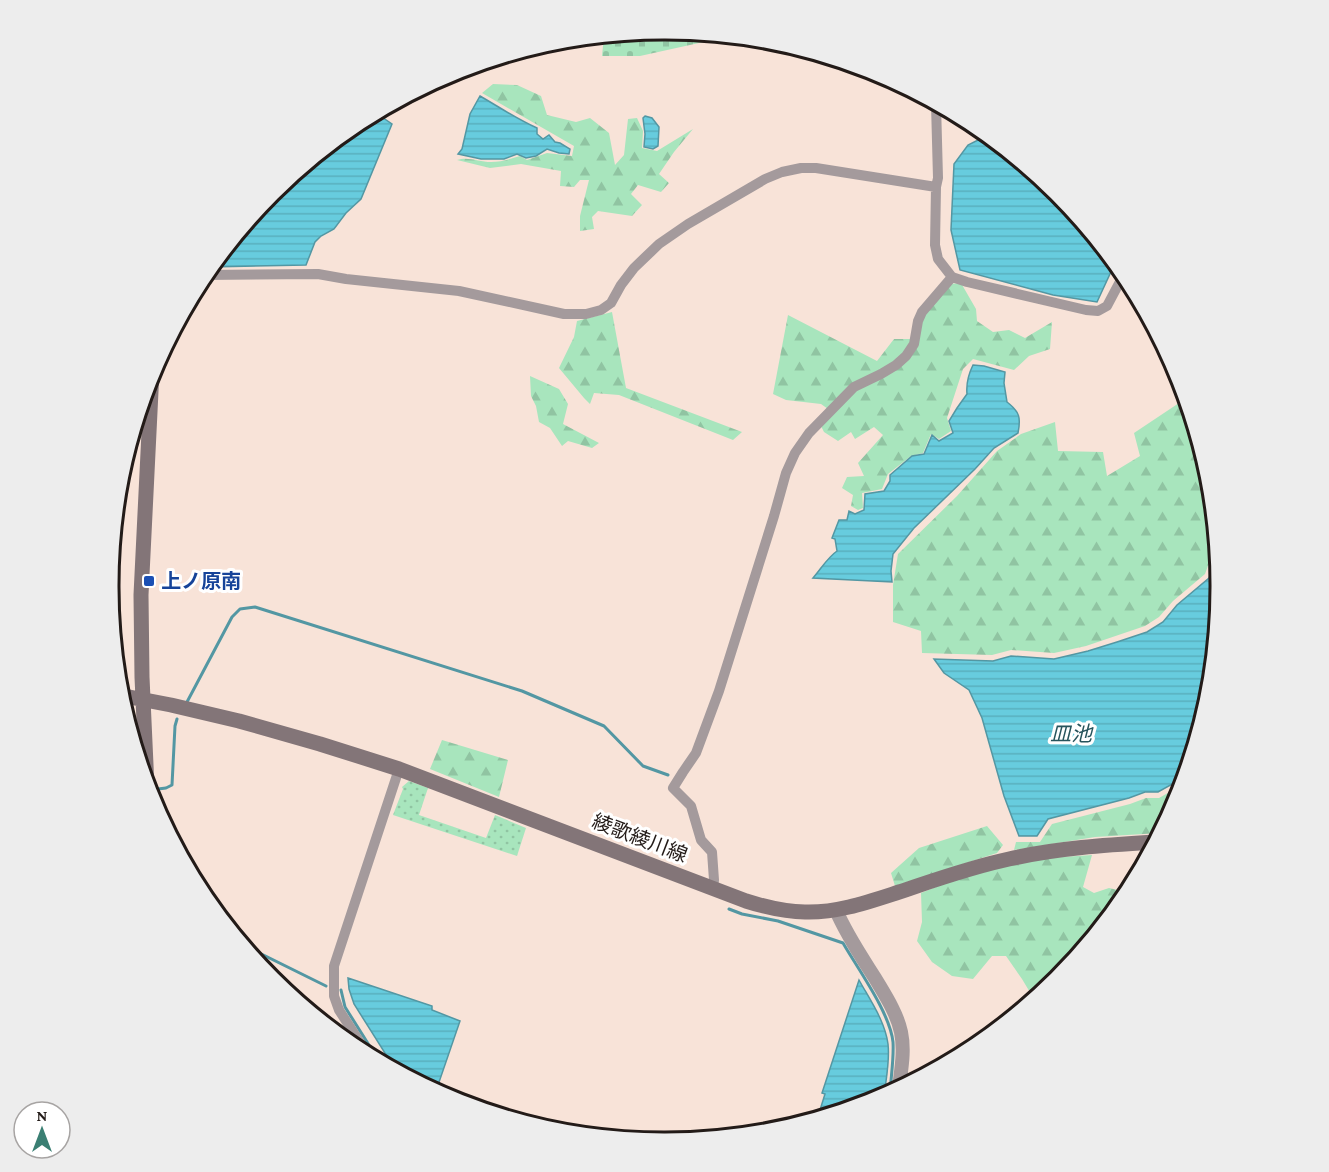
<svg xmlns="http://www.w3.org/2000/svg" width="1329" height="1172" viewBox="0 0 1329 1172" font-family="'Crimson Pro','Noto Sans JP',serif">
<defs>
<pattern id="grass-dots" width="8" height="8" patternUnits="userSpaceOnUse" patternTransform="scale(1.5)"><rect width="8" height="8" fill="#a8e5bd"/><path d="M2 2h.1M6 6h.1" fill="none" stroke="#90c4a2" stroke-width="1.8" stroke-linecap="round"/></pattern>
<pattern id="forest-firs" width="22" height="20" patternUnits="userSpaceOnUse" patternTransform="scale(1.5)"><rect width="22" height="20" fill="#a8e5bd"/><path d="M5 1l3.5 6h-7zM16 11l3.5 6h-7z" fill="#90c4a2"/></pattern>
<pattern id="cemetery-stones" width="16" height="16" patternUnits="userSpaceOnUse" patternTransform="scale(1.5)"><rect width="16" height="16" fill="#a8e5bd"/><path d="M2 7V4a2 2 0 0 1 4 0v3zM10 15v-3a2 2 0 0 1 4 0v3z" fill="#90c4a2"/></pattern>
<pattern id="water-rules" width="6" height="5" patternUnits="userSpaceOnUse" patternTransform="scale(1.5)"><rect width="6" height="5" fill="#67ccde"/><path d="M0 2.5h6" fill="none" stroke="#59afbe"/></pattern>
</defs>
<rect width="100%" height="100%" fill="#f8e3d8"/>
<path fill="url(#grass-dots)" d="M 409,781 L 428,788 L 419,815 L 486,838 L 495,815 L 526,828 L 517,856 L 393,815 L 403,789 L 402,787 Z"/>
<path fill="url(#forest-firs)" d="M 493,84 L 517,85 L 541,96 L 547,115 L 576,122 L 590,118 L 609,133 L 615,165 L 624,155 L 628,119 L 637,118 L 643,131 L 642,148 L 657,151 L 693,129 L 674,152 L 659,174 L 669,183 L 661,192 L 638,185 L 631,194 L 642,205 L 632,216 L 598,211 L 592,217 L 594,229 L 580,231 L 580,216 L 589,180 L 580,180 L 574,187 L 560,186 L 561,171 L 521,164 L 490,168 L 457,160 C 468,156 479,162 491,162 C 501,162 510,159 520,156 L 527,160 L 547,153 L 572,156 L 574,146 L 482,93 Z
M 961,283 L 976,309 L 977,321 L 993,332 L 1009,330 L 1025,338 L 1052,322 L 1050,349 L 1029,356 L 1014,370 L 973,359 L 963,369 L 947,418 L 951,431 L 939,439 L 931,434 L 923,453 L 911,456 L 888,474 L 882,489 L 862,493 L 863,508 L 858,510 L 851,506 L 853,495 L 842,488 L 847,477 L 864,476 L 858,463 L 883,435 L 874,427 L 855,439 L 851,432 L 838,441 L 824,432 L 818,420 L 828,409 L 821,404 L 786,400 L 773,394 L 788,315 L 877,361 L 894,339 L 916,339 L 925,313 L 949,284 Z
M 612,312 L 626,388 L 742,432 L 733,440 L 619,395 L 594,393 L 590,404 L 584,398 L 559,368 L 574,337 L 577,321 Z
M 530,376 L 559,389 L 568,404 L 563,424 L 599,443 L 592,448 L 568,441 L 562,446 L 550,428 L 539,422 L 536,406 L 531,396 Z
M 1185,396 L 1210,478 L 1218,558 L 1209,563 L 1205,574 L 1173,601 L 1159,617 L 1145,626 L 1086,646 L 1054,653 L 1011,650 L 992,655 L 922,653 L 921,631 L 893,622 L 893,585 L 898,554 L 957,496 L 997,451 L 1021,434 L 1055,422 L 1058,451 L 1103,452 L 1107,476 L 1140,456 L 1134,433 L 1182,401 Z
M 442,740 L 508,760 L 499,797 L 430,769 Z
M 1182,785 L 1178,799 L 1160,833 L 1095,837 L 1014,850 L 1016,842 L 1040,842 L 1052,824 L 1130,804 L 1146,798 L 1159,798 Z
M 987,826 L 1003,845 L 997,853 L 895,886 L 891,873 L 919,848 Z
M 1092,855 L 1083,887 L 1094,893 L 1109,888 L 1126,892 L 1126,895 L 1057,979 L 1034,999 L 1022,979 L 1006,956 L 992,956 L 973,979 L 952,976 L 932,962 L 917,941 L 922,922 L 921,893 L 961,877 L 1033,859 Z"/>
<path fill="url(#cemetery-stones)" d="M 664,30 L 708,34 L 708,41 L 640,56 L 602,56 L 604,36 Z"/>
<path fill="url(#water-rules)" stroke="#5397a3" stroke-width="1.5" d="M 480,96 C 499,107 517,119 537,128 L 537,134 L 543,139 L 549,135 L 555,142 L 560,143 L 570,149 L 569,154 L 559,153 L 547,149 L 536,156 L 526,158 L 517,154 L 504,159 L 481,159 L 458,154 L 462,149 L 470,114 Z
M 376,113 L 392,124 L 361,199 L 346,213 L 334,229 L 321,236 L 315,242 L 306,265 L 211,267 L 272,193 L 317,155 L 322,154 L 329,145 L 356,124 Z
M 645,116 L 652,118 L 659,127 L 658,146 L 653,149 L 644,147 L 645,134 L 643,118 Z
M 982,138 L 990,138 L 1058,193 L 1115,263 L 1097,302 L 1053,295 L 960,270 L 951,230 L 954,164 L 968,145 Z
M 973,365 L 984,366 L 1005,372 L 1004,383 L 1007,402 C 1020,412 1021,418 1018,433 L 994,448 L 975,469 L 914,528 L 893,554 L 891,571 L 892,582 L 813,578 C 821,569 827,558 837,551 L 835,539 L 832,538 L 839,520 L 847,520 L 849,511 L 855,514 L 864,510 L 865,494 L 884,491 L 890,481 L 890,475 L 912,456 L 924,454 L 932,435 L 939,441 L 953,433 L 949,421 L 957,408 L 967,394 C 966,383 968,375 973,365 Z
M 1218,564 L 1220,586 L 1210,695 L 1185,777 L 1158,792 L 1145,792 L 1129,798 L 1048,819 L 1037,836 L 1019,836 L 1004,796 L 982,718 L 969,690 L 944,673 L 934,659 L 993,661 L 1011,656 L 1054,659 L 1088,651 L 1117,642 L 1147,632 L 1163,622 L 1177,605 L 1209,578 L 1214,567 Z
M 348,978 L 432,1006 L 432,1010 L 460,1021 L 436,1091 L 395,1069 L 354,1004 L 349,989 Z
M 859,980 C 870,1000 885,1021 888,1044 C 890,1061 886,1079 884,1096 L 877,1100 L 831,1114 L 820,1110 L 825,1094 L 822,1093 Z"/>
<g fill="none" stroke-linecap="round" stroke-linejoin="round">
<path stroke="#5397a3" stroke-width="3" d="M 187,702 L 232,617 L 240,609 L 255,607 L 522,691 L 604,726 L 643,766 L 668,775
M 158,789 L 166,788 L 172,785 L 175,726 L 177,719
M 729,909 L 742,914 L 778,921 L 843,943 C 858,969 890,1013 893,1042 C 894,1059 891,1076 890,1093
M 243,945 L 326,986
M 341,990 L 345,1007 L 379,1061"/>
<path stroke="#a49a9c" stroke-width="10" d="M 936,104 L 938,178 L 936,187 L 935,245 L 938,259 L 952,277 L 967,282 L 1086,310 L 1098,311 L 1107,306 L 1124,274
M 204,275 L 318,274 L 346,279 L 459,291 L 564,314 L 586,314 L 601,310 L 611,303 L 621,285 L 634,268 L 659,244 L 688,224 L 765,179 L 782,172 L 801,168 L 816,168 L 936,187
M 713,888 L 714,880 L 712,852 L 701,840 L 691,806 L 673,788 L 683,772 L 696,753 L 719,691 L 774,516 L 786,473 L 795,453 L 809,433 L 854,387 L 881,374 L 896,365 L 906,356 L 914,344 L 918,321 L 922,312 L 952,277
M 368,1055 L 339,1010 L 334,996 L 334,966 L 399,769"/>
<path stroke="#a49a9c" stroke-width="14" d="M 836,910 C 846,934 861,956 875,978 C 885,995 897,1013 901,1032 C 905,1051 901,1070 899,1088"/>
<path stroke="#837578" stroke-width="15" d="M 119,695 L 171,705 L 239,721 L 320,744 L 399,769 L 746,901 C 765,907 785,912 805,912 C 837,913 868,902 899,892 C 935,880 971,867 1009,859 C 1057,848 1106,845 1155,842
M 147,787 L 142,677 L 141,595 L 152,371"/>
</g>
<rect fill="#1a4fb4" stroke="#fff" stroke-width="2" x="143" y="575" width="12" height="12" rx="3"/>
<g text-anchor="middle" stroke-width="6" stroke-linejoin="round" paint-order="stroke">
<g font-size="20" font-weight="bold" fill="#164399" stroke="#fff" text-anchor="start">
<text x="161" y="588">上ノ原南</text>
</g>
<g font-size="20" fill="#231b18" stroke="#fff">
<text transform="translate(640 838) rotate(21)" y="7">綾歌綾川線</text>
</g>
<g font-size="21" font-style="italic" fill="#27545c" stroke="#fff">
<text x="1071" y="741">皿池</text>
</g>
</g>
<path d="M0 0H1329V1172H0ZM664 40H665A545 545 0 0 1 1210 585V587A545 545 0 0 1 665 1132H664A545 545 0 0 1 119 587V585A545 545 0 0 1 664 40Z" fill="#ededed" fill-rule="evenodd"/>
<path fill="none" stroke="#231b18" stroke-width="3" d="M664 40H665A545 545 0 0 1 1210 585V587A545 545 0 0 1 665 1132H664A545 545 0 0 1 119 587V585A545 545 0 0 1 664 40Z"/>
<g transform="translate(42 1130)"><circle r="28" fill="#ffffff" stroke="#a7a4a3" stroke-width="1.5"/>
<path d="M0-4.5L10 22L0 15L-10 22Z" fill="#3a7f73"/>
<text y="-9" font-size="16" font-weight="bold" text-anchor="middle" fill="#231b18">N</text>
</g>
</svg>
